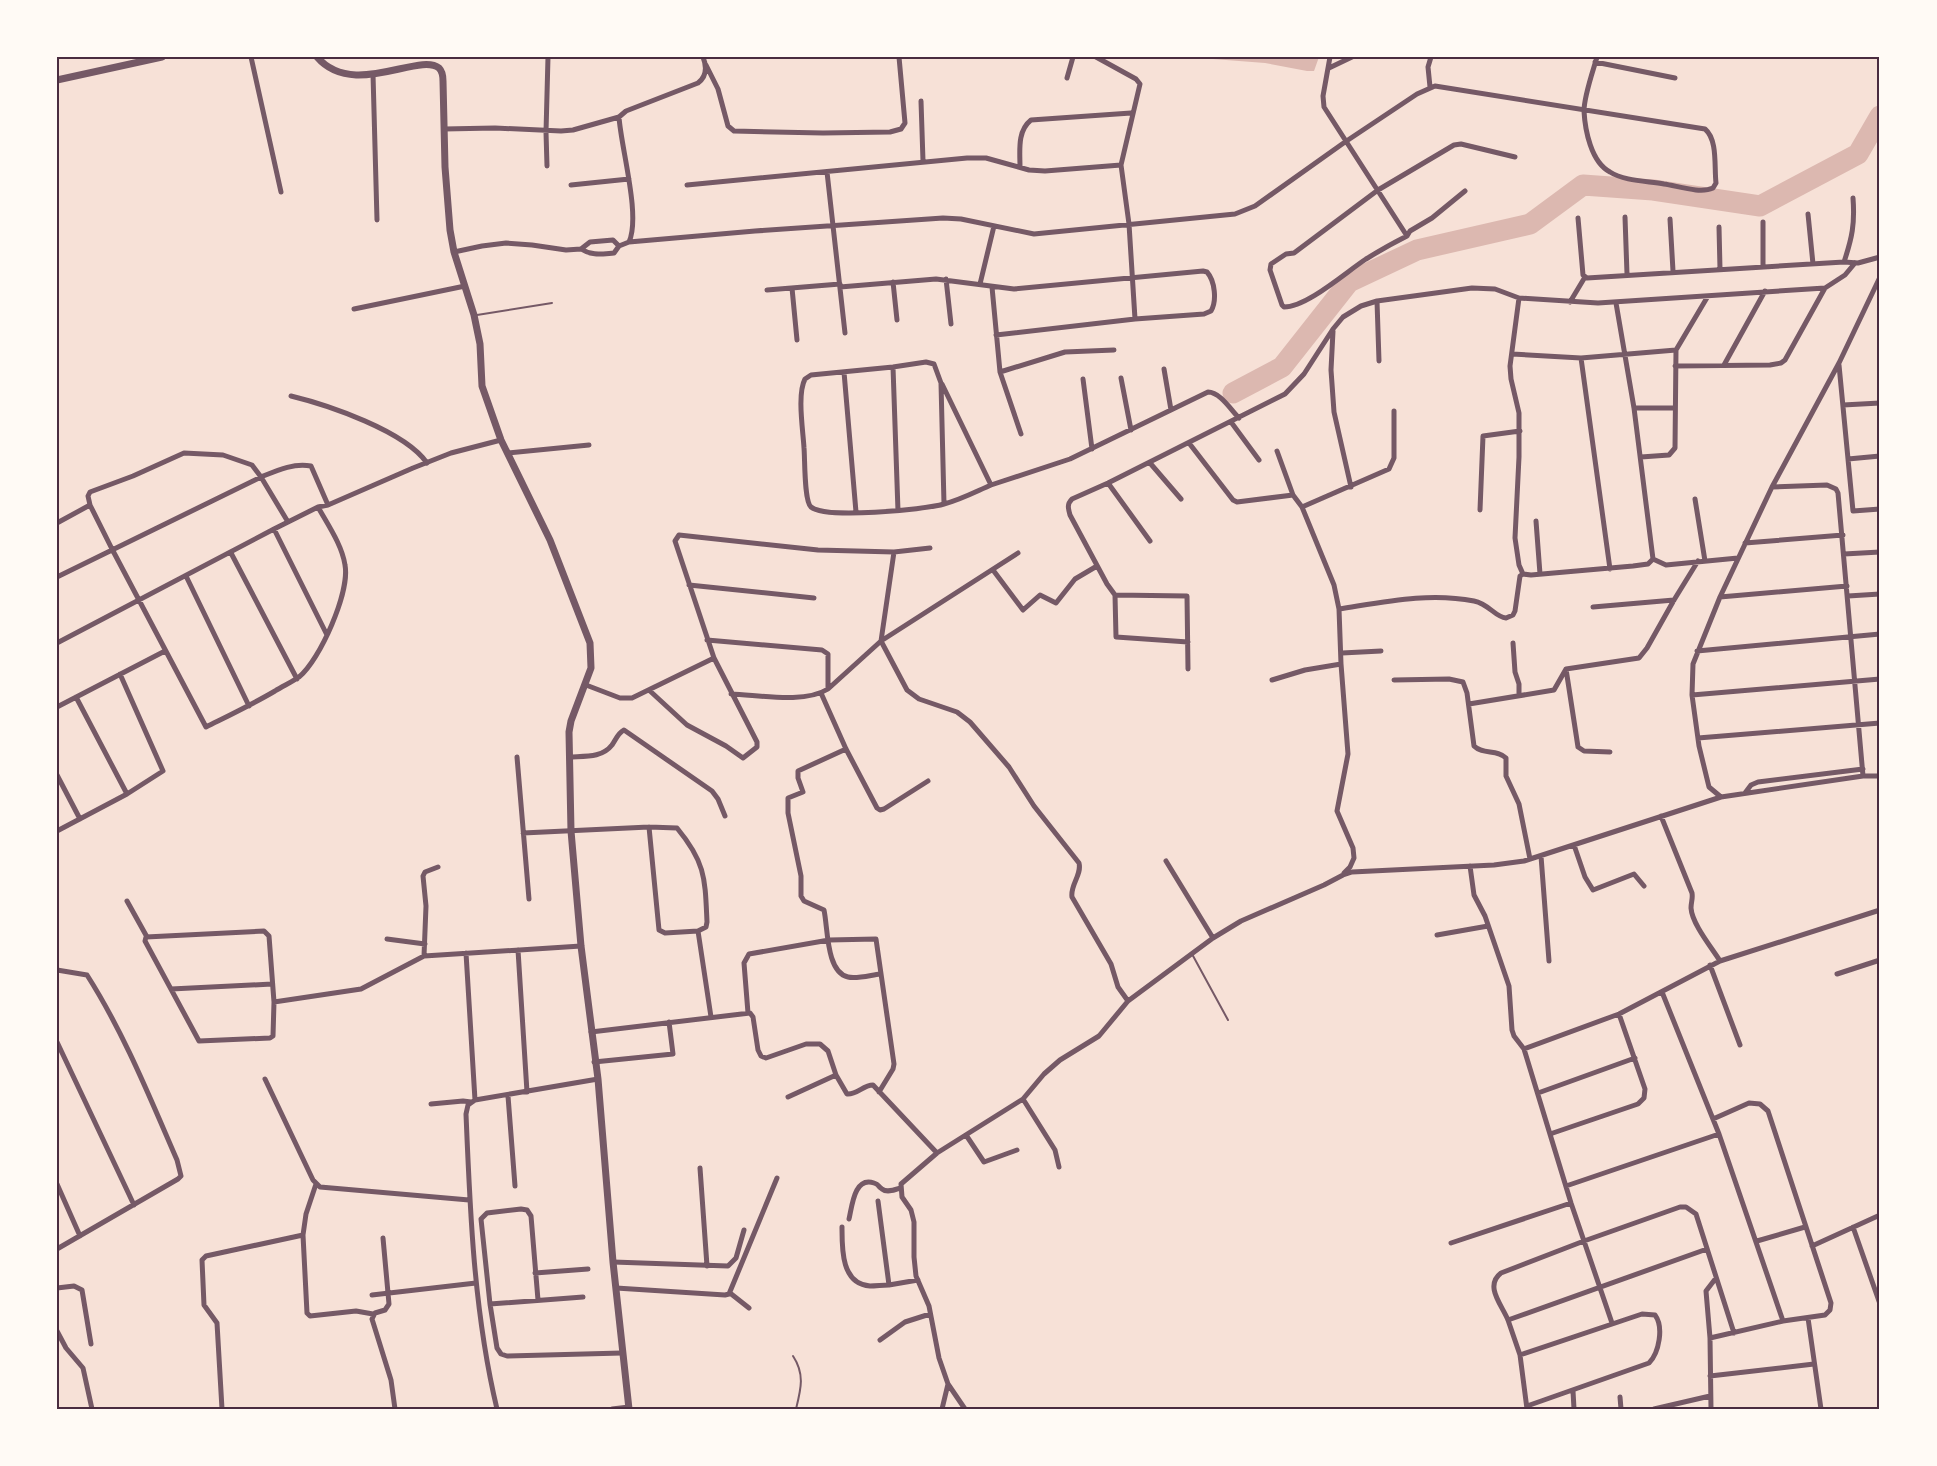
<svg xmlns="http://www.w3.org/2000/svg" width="1937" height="1466" viewBox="0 0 1937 1466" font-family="'Source Serif 4',serif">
<rect width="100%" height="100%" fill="#f7e1d7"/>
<path fill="#dcb8b0" d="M 1187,57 L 1319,57 L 1314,71 L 1307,71 L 1265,63 Z"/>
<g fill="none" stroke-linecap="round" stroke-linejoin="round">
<path stroke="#dcb8b0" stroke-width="21" d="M 1233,393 L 1282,367 L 1349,282 L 1417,250 L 1530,224 L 1583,185 L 1653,190 L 1760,206 L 1858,154 L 1880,116"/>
<path stroke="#755966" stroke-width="2" d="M 477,315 L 552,303
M 1192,954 L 1228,1020
M 793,1356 C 805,1374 801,1389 796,1409"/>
<path stroke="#755966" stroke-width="5" d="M 251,57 L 281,192
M 1096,57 L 1136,79 L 1140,84 L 1121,165 L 1129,224 L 1135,319
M 1330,57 L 1323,96 L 1324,107 L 1407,236
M 1595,62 L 1675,78
M 706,65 L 718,89 L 728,126 L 734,131 L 823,133 L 890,132 L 901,129 L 905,123 L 899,57
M 1329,68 L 1352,57
M 373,74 L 377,220
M 1067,78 L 1073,57
M 1430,87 L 1428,67 L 1431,57
M 921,101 L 923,161
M 619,117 C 621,148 641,216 629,242
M 444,129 L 495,128 L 561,131 L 573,130 L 619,117 L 626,111 L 698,83 C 707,76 707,67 703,57
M 547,166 L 546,132 L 548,57
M 1020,167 C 1020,151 1017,131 1031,120 L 1131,113
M 827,172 L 845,333
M 571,185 L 629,179
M 687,185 L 967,158 L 986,158 L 1029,170 L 1045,171 L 1121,165
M 1465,191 L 1432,218 L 1410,231 L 1407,236 C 1393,243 1379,251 1366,259 C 1346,272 1307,307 1284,307 L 1282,305 L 1270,270 L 1271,264 L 1286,254 L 1294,253 L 1378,190 L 1454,145 L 1461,144 L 1515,157
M 1808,214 L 1813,264
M 1625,217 L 1627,274
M 1578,218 L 1583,275 L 1587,278 L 1844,262 L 1858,263 L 1880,257
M 1670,219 L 1673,271
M 1719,227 L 1720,269
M 581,249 C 592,256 601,254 614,253 L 619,246 L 629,242 L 755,231 L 943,218 L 961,219 L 1034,234 L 1235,214 L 1255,206 L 1345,142 L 1417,94 L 1435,86 L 1705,129 C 1718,140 1714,167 1716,183 L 1713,188 C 1700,194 1678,186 1664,184 C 1647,181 1624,181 1610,172 C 1591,162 1585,130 1584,111 C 1584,96 1593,71 1597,57
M 454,252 L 482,246 L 506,243 L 532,245 L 566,250 L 581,249 L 590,242 L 613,240 L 619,246
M 1844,262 C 1852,238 1855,224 1853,198
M 1763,267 L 1763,222
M 946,279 L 951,324
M 893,282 L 897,320
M 980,284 L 994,226
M 840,287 L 936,279 L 1014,289 L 1203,271 L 1207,272 C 1215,281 1217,301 1211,311 L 1204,314 L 1135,319 L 996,335
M 992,287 L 1000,372 L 1021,434
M 792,288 L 797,340
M 767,290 L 840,284
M 1519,298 L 1510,366 L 1511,379 L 1519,413 L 1519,457 L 1515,538 L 1519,565 L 1523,574
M 1377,301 L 1379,361
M 1570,302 L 1585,277
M 354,309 L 465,286
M 1333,331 L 1331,370 L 1334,412 L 1351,487
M 1512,354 L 1581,358 L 1676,350 L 1708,296
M 1581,358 L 1610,569
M 1724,365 L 1765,291
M 1839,365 L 1853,511 L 1880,509
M 1675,366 L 1770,365 L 1781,363 L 1785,360 L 1825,288
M 893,367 L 898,511
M 1164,369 L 1171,410
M 844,372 L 856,512
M 1000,372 L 1065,352 L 1114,350
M 1121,378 L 1131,430
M 1083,379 L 1092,449
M 942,384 L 991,485 L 1070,459 L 1208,392 C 1220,392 1231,410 1239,418
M 291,396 C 328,405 405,431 427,463
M 1843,405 L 1880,403
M 1634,408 L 1674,408
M 1231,422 L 1259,460
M 1189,443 L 1233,500 L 1237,502 L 1293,495 L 1302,507 L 1334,585 L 1339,609 L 1341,664 L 1348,754 L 1337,811 L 1353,848 L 1354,858 L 1350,867 L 1344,873
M 1277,451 L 1293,495
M 507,453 L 589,445
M 1641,457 L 1669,455 L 1675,448 L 1676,350
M 1848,459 L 1880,456
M 1150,463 L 1181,499
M 1108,483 L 1150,541
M 1772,487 L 1827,485 L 1836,489 L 1838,493 L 1863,776
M 1695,499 L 1705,561
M 944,504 L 941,383 L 934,364 L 926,362 L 893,367 L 811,375 L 805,379 C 797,394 803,430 804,448 C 805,458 804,501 811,507 C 825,519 923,510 944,504 C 960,500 975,492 991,485
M 1302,507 L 1389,469 L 1394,458 L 1394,411
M 1480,510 L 1483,436 L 1520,431
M 1536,521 L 1540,574
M 288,522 L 261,477 L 252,465 L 223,455 L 184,453 L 133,476 L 90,492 L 88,496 L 90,505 L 112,549 L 206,727 C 230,715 253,704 275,691 C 283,686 292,682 299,677 C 320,660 350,592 345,565 C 342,545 328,525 318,507
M 57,523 L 90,505
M 274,529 L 327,635
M 1745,543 L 1843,535
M 894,552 L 881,641 L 907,690 L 919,699 L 957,712 L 970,722 L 1009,767 L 1034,806 L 1079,863 C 1082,875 1070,885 1072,897 L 1111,964 L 1118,987 L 1128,1001
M 231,553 L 297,679
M 1844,554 L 1880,552
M 1653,559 L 1666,565 L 1738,558
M 993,570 L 1023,610 L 1040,595 L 1056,603 L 1075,579 L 1097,566
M 1523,574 L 1531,575 L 1633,566 L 1648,564 L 1653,559 L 1634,408 L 1616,303
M 186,576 L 249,706
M 57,577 L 261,477 C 278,470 293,463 311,466 L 328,505
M 689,585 L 814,598
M 1115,595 L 1116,637 L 1188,642
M 1848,596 L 1880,594
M 1720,597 L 1847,586
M 1593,607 L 1674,600
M 1339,609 C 1384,602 1429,592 1474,601 C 1489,604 1495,617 1506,618 L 1513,615 L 1515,611 L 1520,576 L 1523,574
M 707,640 L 822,650 L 828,654 L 828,689 C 804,704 759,695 731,694
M 57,643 L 274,529 L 318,507 L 328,505 L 413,468 L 451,453 L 501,440
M 1513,643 L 1515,672 L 1519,684 L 1519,695
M 1697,651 L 1880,634
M 1342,653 L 1381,651
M 714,658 L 675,541 L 679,535 L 818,550 L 894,552 L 930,548
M 1188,669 L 1187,596 L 1115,595 L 1107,584 L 1070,515 C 1068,508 1067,504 1072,499 L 1108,483 L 1285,394 L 1304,374 L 1333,329 L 1343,317 L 1361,306 L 1377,301 L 1472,288 L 1495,289 L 1519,298 L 1598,303 L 1825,288 L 1845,275 L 1855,263
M 1566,669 L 1578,747 L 1584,751 L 1610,752
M 1272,680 L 1305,670 L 1341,664
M 1394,680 L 1449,679 L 1463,682 L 1467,693 L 1474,746 C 1483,755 1497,749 1506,758 L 1506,776 L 1519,804 L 1530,859
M 586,685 L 620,698 L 632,698 L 714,658 L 757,742 L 757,747 L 743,758 L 726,746 L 687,725 L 650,691
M 828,689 L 881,641 L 1018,553
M 821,693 L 846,749 L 877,808 L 880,810 L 884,809 L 928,781
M 1692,695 L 1880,679
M 76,697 L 127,794
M 1469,704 L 1554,690 L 1566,669 L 1639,658 L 1647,648 L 1674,600 L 1698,561
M 57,707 L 165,651
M 1698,738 L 1880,723
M 846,749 L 798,771 L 798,778 L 803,792 L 788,798 L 788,813 L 801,876 L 801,896 L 804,901 L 824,910 C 828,928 826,972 848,977 C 857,979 871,975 880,974
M 517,757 L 529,899
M 569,757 C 585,756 602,758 612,745 C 616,739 618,733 624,730 L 712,791 L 718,799 L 725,816
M 57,775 L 80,819
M 1745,793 L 1751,785 L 1758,782 L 1863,769
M 1721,797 L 1709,787 L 1699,746 L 1692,695 L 1693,664 L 1720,597 L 1772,487 L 1839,363 L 1880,277
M 1661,816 L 1692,893 C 1693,899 1691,902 1691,908 C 1692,924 1712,948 1720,961
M 649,827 L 659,930 L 665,933 L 698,931 L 711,1017
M 57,831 L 127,794 L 163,771 L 120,674
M 523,833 L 649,827 L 677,828 C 706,863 705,879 707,922 L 706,927 L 698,931
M 1574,845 L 1585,877 L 1593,890 L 1634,874 L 1644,886
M 1541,856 L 1549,961
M 1166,861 L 1213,938
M 1470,866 L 1474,895 L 1485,916 L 1509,986 L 1512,1030 L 1514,1036 L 1524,1049
M 127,901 L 147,937
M 264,931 L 269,936 L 274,1002 L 273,1036 L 270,1038 L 199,1041 L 145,941 L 146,937 Z
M 1437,935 L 1488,926
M 387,939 L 425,944
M 518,950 L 527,1092
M 466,953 L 475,1100
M 424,956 L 426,906 L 423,876 L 425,872 L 438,867
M 1710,965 L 1740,1045
M 57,970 L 87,975 C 124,1033 150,1098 177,1160 L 181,1176 L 178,1179 L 57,1249
M 1837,974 L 1880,960
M 171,989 L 272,984
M 1662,992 L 1719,1134 L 1783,1321
M 274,1002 L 361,989 L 424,956 L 581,946
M 748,1013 L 744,963 L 749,954 L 829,940 L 876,939 L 894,1064 L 893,1069 L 879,1092
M 591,1032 L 750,1013 L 753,1017 L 758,1050 L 761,1056 L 766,1058 L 806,1044 L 820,1044 L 828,1051 L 836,1075 L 847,1094 C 857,1095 863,1085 873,1085 L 937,1153
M 57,1042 L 134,1205
M 594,1062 L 673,1054 L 669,1022
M 265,1079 L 313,1180 L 320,1187 L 469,1200
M 1538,1093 L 1635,1058
M 508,1096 L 515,1186
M 788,1097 L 836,1075
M 1023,1099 L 1055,1150 L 1059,1167
M 431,1104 L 463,1101 L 471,1102
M 1550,1134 L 1638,1104 L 1644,1098 L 1645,1089 L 1619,1014
M 966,1135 L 984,1162 L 1017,1150
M 700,1168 L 707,1266
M 57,1184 L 80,1236
M 316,1184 L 306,1214 L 303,1235 L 307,1313 L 310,1316 L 356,1311 L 373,1314
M 1566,1186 L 1719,1134
M 878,1201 L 889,1285 L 918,1280
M 849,1219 C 852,1207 854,1176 874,1183 C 880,1185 876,1185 882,1189 C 887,1193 894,1190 900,1188
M 842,1227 C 842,1248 841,1284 870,1286 C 876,1286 883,1285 889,1285
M 1853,1227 L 1880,1304
M 383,1238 L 389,1304 L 385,1310 L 375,1313 L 372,1319 L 391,1380 L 395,1409
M 1757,1241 L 1805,1227
M 1451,1243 L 1571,1203
M 1812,1246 L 1880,1215
M 1707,1249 L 1508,1320 C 1502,1305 1484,1286 1501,1273 L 1584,1241 L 1680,1207 L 1686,1207 L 1696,1214 L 1734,1333
M 613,1262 L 728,1266 L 736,1258 L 744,1230
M 535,1273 L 588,1269
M 57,1288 L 74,1286 L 82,1290 L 91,1344
M 616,1288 L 725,1295 L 729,1294 L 777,1178
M 730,1293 L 749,1308
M 372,1295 L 476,1283
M 538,1300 L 531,1216 L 527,1210 L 521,1209 L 487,1213 L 481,1219 L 490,1304 L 497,1348 L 501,1354 L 507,1356 L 622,1353
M 490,1304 L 583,1297
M 1808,1318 L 1821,1409
M 1508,1320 L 1520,1355
M 1612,1323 L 1571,1203 L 1524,1049 L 1619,1014 L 1720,961 L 1880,910
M 57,1331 L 66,1348 L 83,1368 L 92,1409
M 1710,1338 L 1783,1321 L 1825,1315 L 1830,1310 L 1831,1303 L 1768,1111 L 1760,1104 L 1749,1103 L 1713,1119
M 880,1340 L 905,1322 L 930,1314
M 1710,1376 L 1814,1364
M 948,1384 L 965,1409
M 1573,1391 L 1574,1409
M 1620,1397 L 1621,1409
M 1527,1406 L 1649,1363 C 1659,1353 1664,1327 1655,1315 L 1642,1314 L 1520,1355 L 1527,1409
M 222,1409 L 217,1323 L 204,1305 L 202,1260 L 206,1256 L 303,1235
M 497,1409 C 474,1313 470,1212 466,1114 L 468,1105 L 475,1100 L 598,1079
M 612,1409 L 629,1407
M 942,1409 L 948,1384 L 939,1358 L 929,1306 L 916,1276 L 914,1257 L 914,1222 L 911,1210 L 902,1197 L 901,1184 L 937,1153 L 1023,1099 L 1044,1074 L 1060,1060 L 1099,1036 L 1128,1001 L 1213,938 L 1241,921 L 1324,885 L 1343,875 L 1352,872 L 1494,865 L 1524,861 L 1721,797 L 1863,776 L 1880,776
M 1654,1409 L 1710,1396
M 1711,1409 L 1710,1338 L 1706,1291 L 1716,1278"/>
<path stroke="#755966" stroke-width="7" d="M 317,57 C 353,99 419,52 439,68 C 442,71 443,77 443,81 L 445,167 L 450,230 L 454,252 L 474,315 L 480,344 L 482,386 L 501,440 L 550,540 L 590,643 L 591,668 L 571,721 L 569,732 L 571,831 L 581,946 L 598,1079 L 613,1262 L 629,1409
M 57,80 L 162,57"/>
</g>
<rect width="1937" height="1466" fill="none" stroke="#fffaf5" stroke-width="117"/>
<rect x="58" y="58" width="1820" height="1350" fill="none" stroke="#4a2c40" stroke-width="2"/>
</svg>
